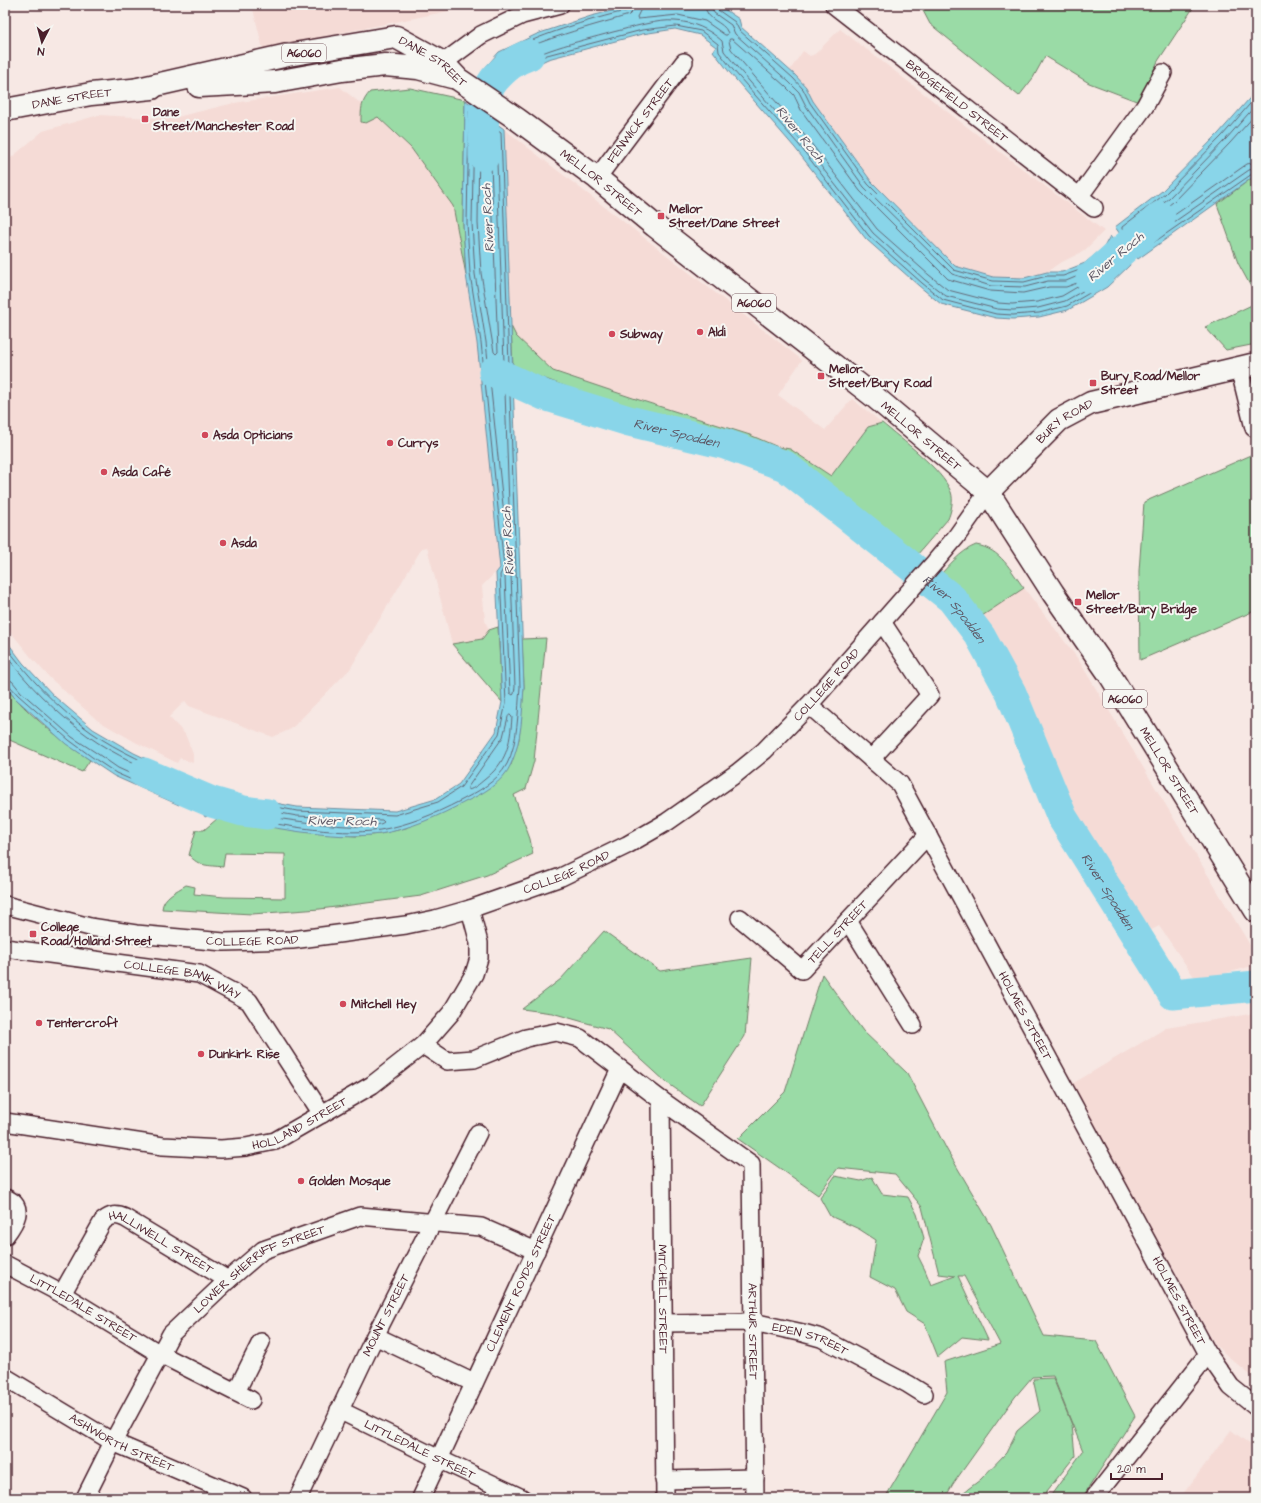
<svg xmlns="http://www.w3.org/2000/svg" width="1261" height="1503" viewBox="0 0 1261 1503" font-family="'Architects Daughter',sans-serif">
<rect width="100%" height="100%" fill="#f7e8e4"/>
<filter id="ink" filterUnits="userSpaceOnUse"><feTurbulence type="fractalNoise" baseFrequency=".025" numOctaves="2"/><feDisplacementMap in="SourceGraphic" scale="8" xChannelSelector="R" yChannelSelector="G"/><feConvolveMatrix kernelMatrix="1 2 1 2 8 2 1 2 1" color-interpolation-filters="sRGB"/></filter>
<g filter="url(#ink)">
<path fill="#f5dbd6" d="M 252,5 L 478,5 L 263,49 Z
M 840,29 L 962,123 L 1104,231 L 1084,251 L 1058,264 L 1047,272 L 1024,278 L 993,277 L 955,266 L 871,181 L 813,101 L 806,87 L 790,70 L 803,51 L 810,56 L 815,54 Z
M 340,87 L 375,115 L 411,148 L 453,206 L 477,343 L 488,433 L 494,519 L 500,568 L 482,586 L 485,621 L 489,630 L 482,639 L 452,644 L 427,547 L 422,548 L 350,669 L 291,729 L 273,737 L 189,706 L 185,701 L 169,717 L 185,734 L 193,754 L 193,763 L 180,758 L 177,763 L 137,743 L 97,720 L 50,678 L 31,657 L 5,625 L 5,163 L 43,131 L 99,115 L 169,119 L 234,103 Z
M 504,129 L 802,360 L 778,395 L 825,430 L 852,399 L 882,423 L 868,427 L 832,477 L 790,449 L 778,447 L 750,435 L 633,398 L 553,371 L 516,336 L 511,326 Z
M 1024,588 L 1078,659 L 1256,955 L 1256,965 L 1197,981 L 1159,926 L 1146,933 L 1083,841 L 1035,738 L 1017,687 L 979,617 Z
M 1256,1013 L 1256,1380 L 1216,1346 L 1072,1084 L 1166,1028 Z
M 1231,1430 L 1256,1449 L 1256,1498 L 1180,1498 Z"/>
<path fill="#9adba6" stroke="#727d68" d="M 920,5 L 1195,5 L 1158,61 L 1139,102 L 1089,83 L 1045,56 L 1033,78 L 1019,96 L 930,24 Z
M 410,88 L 465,100 L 463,223 L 466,275 L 453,206 L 411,148 L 378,117 L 366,123 L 361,122 C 361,109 361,102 370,92 Z
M 1256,175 L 1256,296 L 1238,263 L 1217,204 Z
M 1256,303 L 1256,344 L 1226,350 L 1205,327 Z
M 511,326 L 516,336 L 553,371 L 633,398 L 750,435 L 778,447 L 790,449 L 831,476 L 868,427 L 882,423 C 901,439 942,469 951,492 C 954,500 951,512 948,519 L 917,555 L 794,459 L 746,439 L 692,426 L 589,395 L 513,367 Z
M 1256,453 L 1256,612 L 1252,612 L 1140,660 L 1139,571 L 1144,502 Z
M 976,545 C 1001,549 1010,570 1024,588 L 979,618 L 937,578 C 949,566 960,551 976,545 Z
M 498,627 L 502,702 L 452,644 L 482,639 L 489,630 Z
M 546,638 L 534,761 L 526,789 L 514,795 L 530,839 L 533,854 L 487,875 L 421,896 L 320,909 L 252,914 L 162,909 C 163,896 177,891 186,885 L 195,887 L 194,894 L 224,897 L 285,898 L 285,854 L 225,853 L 223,867 C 208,865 199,867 189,855 L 196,830 L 204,830 L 218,818 L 316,833 L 356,836 L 380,834 L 406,828 L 511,765 L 519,739 L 524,687 L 522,639 Z
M 5,686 C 27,714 60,739 90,760 L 82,772 L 5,738 Z
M 604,931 L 660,971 L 752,958 L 745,1036 L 700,1106 L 666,1082 L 608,1029 L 552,1013 L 522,1009 L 561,979 Z
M 822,974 L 863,1031 L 907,1073 L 947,1150 L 991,1225 L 1044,1336 L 1096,1341 L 1135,1416 L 1082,1498 L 1049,1498 L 1083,1451 L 1053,1376 L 1032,1377 L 1015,1397 L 953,1484 L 945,1498 L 885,1498 L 947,1392 L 944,1362 L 1000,1344 L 964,1276 L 958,1276 L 988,1340 L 962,1337 L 938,1357 L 925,1324 L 906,1312 L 895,1290 L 870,1277 L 876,1240 L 859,1229 L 830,1216 L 820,1198 L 835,1176 L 861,1181 L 872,1177 L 882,1194 L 908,1197 L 917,1214 L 924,1238 L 918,1256 L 925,1270 L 931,1285 L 955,1276 L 939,1274 L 922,1207 L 895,1174 L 838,1168 L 818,1195 L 738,1139 L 785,1092 Z
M 1053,1378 L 1072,1425 L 1075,1456 L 1043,1496 L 1040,1498 L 956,1498 L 980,1480 L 1006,1453 L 1017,1431 L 1040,1411 L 1033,1379 Z"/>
<path fill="#89d5e9" stroke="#708c9d" d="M 635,5 L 718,5 L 739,19 L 741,27 L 795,75 L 806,87 L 813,101 L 871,181 L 955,266 L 993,277 L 1024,278 L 1047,272 L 1062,272 L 1085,263 L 1104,247 L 1110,236 L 1127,258 L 1130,265 L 1107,287 L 1068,310 L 1039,317 L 1013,319 L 996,318 L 941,304 L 919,286 L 866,239 L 795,148 L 730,73 L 713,51 L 716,47 L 700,35 L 675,29 L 642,34 L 548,59 L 521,72 L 504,84 L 483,70 L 499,52 L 537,34 L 591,16 Z
M 1256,91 L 1256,175 L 1138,259 L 1115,227 L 1162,191 L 1219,133 Z
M 465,100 L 504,129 L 524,687 C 522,713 522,741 511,764 C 503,783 482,794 465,802 C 439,816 410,829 380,834 C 331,841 267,826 218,818 L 233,795 L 297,807 L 395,811 L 436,799 L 459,784 L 496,732 L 502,702 L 496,573 L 500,568 L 477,343 L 466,275 L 463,223 Z
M 5,639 L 23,663 L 55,697 L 93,729 L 134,753 L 187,778 L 179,805 L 114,776 L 66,744 L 15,698 L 5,686 Z
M 212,789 L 222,792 L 206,817 L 204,816 Z"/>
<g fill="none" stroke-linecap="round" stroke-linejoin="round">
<path stroke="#636877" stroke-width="1" d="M 629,5 L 629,9 L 626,11 C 601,16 497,45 490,69 L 504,79 L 519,68 L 547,55 L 642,30 L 676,26 L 701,31 L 718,44 L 719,52 L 733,70 L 799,145 L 869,236 L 922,283 L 943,300 L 996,314 L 1013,315 L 1039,313 L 1067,306 L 1105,284 L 1124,264 L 1123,260 L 1111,245 L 1088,267 L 1063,276 L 1047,276 L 1024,282 L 993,281 L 954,270 L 868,184 L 810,103 L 803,89 L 793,78 L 739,30 L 735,22 L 718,10 L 716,5
M 635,5 L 633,11 L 629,15 C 607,22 503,48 497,68 L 505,72 C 538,50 574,43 613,32 C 630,28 658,19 675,21 C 693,22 709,29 722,41 L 724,51 L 737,67 L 802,142 L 873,233 L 925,280 L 946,296 L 997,309 L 1013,310 L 1038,308 L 1065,301 L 1102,280 L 1118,263 L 1118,261 L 1111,254 L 1090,271 L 1066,281 L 1048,281 L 1025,287 L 991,286 L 952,274 L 864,187 L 806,106 L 799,92 L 789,82 L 735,34 L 731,25 L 714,13 L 711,5
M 641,5 L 640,11 L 637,17 L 638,19 L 678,15 L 705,21 L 725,35 L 727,35 L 728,33 C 723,20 706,22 705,5
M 730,39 L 732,39 L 785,86 L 794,95 L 801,110 L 860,191 L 948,279 L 990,291 L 1023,293 L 1049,287 L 1066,287 L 1077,283 L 1079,284 L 1079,286 L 1062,296 L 1037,302 L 1012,304 L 998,303 L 948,290 L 929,275 L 877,229 L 807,138 L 731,49 L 729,41 Z
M 1256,97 L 1222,136 L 1165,194 L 1122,227 L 1122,229 L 1138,252 L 1140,252 L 1252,174 L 1256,173
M 1256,105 L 1226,139 L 1169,198 L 1129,228 L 1129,230 L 1139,245 L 1141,245 L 1249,170 L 1256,168
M 470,110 L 501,132 L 520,687 C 518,709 518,744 507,764 C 497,782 477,792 460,801 C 435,814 408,825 380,830 C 335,837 272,823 227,815 L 226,812 L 235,799 L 297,811 L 395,815 L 438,802 L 461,787 L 499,734 L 506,703 L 500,575 L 504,567 L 481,342 L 470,274 L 467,223 L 469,112 Z
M 1256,114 L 1230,143 L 1173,202 L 1137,229 L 1137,232 L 1141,237 L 1143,237 L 1247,164 L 1256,162
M 475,119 L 496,134 L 510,534 L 508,536 L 506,534 L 486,342 L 475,274 L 472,223 L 474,121 Z
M 481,131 L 490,137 L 498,352 L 496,354 L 494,352 L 481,273 L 478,223 L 479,133 Z
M 508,572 L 510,572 L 511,574 L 515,687 L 514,694 L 513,695 L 510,693 L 505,577 Z
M 5,645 C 29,678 58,709 91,732 C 119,752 151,764 181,780 L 177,798 L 175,799 L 116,773 L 92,757 L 69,740 L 18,695 L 9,685 L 5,684
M 5,654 C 28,685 56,713 88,736 C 114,755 146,768 175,782 L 176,784 L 174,791 L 171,792 L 118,768 L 95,752 L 72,737 L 21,692 L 12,681 L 5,679
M 510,715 L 512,717 C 510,745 507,762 484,780 C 479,784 474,789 468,790 L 468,787 L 503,737 L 508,717 Z
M 236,805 L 297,816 L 382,820 L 384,822 C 368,835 260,815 235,812 L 234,809 Z"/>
<g stroke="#89d5e9" stroke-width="31">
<path d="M 484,156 C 484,137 481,106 489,88 C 490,85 493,82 494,80 C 505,68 514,60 529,55"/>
<path d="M 1091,278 L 1160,217"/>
<path id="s1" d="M 494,372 L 544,395 L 629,421 L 725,444 L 785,466 L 952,599 L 980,636 L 1011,693 L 1062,817 L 1173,994 L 1256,986"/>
<path d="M 144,773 L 212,802 L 243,811 L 267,814"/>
</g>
<g stroke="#4a1f2b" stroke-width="20">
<g id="street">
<path id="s2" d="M 834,5 L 1094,208"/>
<path d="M 443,63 L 481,35 L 522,15 L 560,5"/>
<path id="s3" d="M 597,178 L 684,62"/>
<path d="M 1079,197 L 1145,106 L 1163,73"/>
<path d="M 1239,367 L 1254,428"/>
<path id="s4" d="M 809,705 L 900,784 L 1208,1354 L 1231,1387 L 1256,1407"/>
<path d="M 871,759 L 930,695 L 882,622"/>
<path id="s5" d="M 5,905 L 90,927 L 136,934 L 224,942 L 292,940 L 406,925 L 435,919 L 470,909 L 561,877 L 627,845 L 667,822 L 737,773 L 764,751 L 809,705 L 935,562 L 956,537 L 988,492"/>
<path id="s6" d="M 740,918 L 802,970 L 928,835"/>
<path d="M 848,921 L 913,1025"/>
<path id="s7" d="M 5,948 L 199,974 L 249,1001 L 322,1114"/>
<path id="s8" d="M 423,1045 L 447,1061 L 474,1059 L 526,1038 L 556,1032 L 580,1038 L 661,1100 L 751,1164 L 755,1498"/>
<path id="s9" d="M 661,1100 L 665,1498"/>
<path id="s10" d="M 5,1122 L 163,1146 L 221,1149 L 246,1147 L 275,1141 L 372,1085 L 423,1045 L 451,1013 L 474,974 L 479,958 L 479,943 L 470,909"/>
<path d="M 5,1198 C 27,1206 14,1224 5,1236"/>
<path id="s11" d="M 5,1264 L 62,1294 L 160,1354 L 251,1400"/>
<path id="s12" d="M 62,1294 L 103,1221 C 111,1215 116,1214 125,1218 L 228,1280"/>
<path id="s13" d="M 663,1323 L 753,1322 L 803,1333 L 821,1338 L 908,1384 L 924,1394"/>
<path d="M 375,1336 L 474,1383"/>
<path id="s14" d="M 5,1377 L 113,1442 L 243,1498"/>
<path d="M 236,1392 L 261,1342"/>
<path id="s15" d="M 339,1410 L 439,1459 L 522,1498"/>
<path d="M 664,1480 L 755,1478"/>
<path id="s16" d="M 85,1498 L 113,1442 L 171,1334 L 228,1280 L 263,1250 L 360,1216 L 481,1227 L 536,1251"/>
<path id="s17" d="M 298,1498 L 375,1336 L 478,1133"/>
<path id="s18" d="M 421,1498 L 620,1069"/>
<path d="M 1094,1498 L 1208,1354"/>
</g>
</g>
<g stroke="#4a1f2b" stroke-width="25">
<g id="secondary">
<path id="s19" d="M 988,492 L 1059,420 L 1091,403 L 1256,364"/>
</g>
</g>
<g stroke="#4a1f2b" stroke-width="25">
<g id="primary">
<path d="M 199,86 L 275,82 L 342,70 L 385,65 L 418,68 L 452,77"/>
<path id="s20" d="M 138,89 L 288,55 L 396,37 L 443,63 L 458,79 L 517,119 L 597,178 L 655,226 L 876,398 L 988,492 L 1053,593 L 1110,675 L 1256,911"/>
<path id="s21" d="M 5,110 L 91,94 L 152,88"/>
</g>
</g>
<use href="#street" stroke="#f6f6f2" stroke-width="17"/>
<use href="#secondary" stroke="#f6f6f2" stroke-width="22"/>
<use href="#primary" stroke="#f6f6f2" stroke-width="22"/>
</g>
</g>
<g fill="#d1495b" stroke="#f6f6f2" stroke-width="1.5">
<rect x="141" y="115" width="8" height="8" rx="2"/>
<rect x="657" y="212" width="8" height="8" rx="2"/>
<circle cx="700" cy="332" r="4"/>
<circle cx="612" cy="334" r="4"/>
<rect x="817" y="372" width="8" height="8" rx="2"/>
<rect x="1089" y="379" width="8" height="8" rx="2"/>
<circle cx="205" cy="435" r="4"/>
<circle cx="390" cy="443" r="4"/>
<circle cx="104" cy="472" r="4"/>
<circle cx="223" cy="543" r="4"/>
<rect x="1074" y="598" width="8" height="8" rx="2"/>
<rect x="29" y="930" width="8" height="8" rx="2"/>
<circle cx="343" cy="1004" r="4"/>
<circle cx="39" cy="1023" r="4"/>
<circle cx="201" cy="1054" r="4"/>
<circle cx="301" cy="1181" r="4"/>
</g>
<g text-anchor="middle" stroke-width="4" stroke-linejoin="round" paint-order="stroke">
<g fill="#f6f6f2" stroke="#7e6067" stroke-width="1">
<rect x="282" y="44" width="44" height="18" rx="3"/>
<rect x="732" y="294" width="44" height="18" rx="3"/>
<rect x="1103" y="690" width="44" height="18" rx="3"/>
</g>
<g font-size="11" font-weight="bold" fill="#4a1f2b">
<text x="304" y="57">A6060</text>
<text x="754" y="307">A6060</text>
<text x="1125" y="703">A6060</text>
</g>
<g font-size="12" fill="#4a1f2b" stroke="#f6f6f2">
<text dy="4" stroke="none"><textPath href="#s20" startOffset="308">DANE STREET</textPath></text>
<text dy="4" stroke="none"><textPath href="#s21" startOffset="68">DANE STREET</textPath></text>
<text dy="4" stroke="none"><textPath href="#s2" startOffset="156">BRIDGEFIELD STREET</textPath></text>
<text dy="4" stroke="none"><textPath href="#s3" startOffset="72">FENWICK STREET</textPath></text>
<text dy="4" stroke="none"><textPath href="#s20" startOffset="516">MELLOR STREET</textPath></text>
<text dy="4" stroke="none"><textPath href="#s19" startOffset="105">BURY ROAD</textPath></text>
<text dy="4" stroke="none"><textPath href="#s20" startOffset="924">MELLOR STREET</textPath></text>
<text dy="4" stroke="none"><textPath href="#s5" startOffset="899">COLLEGE ROAD</textPath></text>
<text dy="4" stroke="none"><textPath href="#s20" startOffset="1344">MELLOR STREET</textPath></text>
<text dy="4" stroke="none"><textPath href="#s5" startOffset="575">COLLEGE ROAD</textPath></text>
<text dy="4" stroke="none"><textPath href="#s6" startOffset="133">TELL STREET</textPath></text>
<text dy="4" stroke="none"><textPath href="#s5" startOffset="251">COLLEGE ROAD</textPath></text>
<text dy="4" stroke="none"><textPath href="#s7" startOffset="181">COLLEGE BANK WAY</textPath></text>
<text dy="4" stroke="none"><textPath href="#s4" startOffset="384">HOLMES STREET</textPath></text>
<text dy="4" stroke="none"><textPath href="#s10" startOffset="302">HOLLAND STREET</textPath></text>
<text dy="4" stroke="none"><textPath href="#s12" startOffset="150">HALLIWELL STREET</textPath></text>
<text dy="4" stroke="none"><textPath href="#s16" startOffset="297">LOWER SHERRIFF STREET</textPath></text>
<text dy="4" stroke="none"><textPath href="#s18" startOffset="237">CLEMENT ROYDS STREET</textPath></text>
<text dy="4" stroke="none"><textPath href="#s9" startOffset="199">MITCHELL STREET</textPath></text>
<text dy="4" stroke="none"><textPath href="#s4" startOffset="708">HOLMES STREET</textPath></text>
<text dy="4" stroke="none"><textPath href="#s11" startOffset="90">LITTLEDALE STREET</textPath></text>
<text dy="4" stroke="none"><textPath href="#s17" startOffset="203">MOUNT STREET</textPath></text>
<text dy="4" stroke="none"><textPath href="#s8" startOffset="547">ARTHUR STREET</textPath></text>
<text dy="4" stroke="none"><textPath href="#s13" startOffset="150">EDEN STREET</textPath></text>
<text dy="4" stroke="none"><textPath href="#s14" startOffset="134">ASHWORTH STREET</textPath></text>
<text dy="4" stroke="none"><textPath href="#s15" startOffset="90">LITTLEDALE STREET</textPath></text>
</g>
<g font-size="12" font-weight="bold" fill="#4a1f2b" stroke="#f6f6f2" text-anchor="start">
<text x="153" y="116">Dane<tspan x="153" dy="14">Street/Manchester Road</tspan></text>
<text x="669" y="213">Mellor<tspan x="669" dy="14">Street/Dane Street</tspan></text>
<text x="708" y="336">Aldi</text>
<text x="620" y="338">Subway</text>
<text x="829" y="373">Mellor<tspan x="829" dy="14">Street/Bury Road</tspan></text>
<text x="1101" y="380">Bury Road/Mellor<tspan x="1101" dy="14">Street</tspan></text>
<text x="213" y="439">Asda Opticians</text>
<text x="398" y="447">Currys</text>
<text x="112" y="476">Asda Café</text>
<text x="231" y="547">Asda</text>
<text x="1086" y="599">Mellor<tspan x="1086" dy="14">Street/Bury Bridge</tspan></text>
<text x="41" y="931">College<tspan x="41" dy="14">Road/Holland Street</tspan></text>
<text x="351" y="1008">Mitchell Hey</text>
<text x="47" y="1027">Tentercroft</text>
<text x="209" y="1058">Dunkirk Rise</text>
<text x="309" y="1185">Golden Mosque</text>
</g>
<g font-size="13" font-style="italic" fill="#5d5664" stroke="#f6f6f2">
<text transform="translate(801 134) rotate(51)" y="5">River Roch</text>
<text transform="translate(487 218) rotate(-93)" y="5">River Roch</text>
<text transform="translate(1115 256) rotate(-40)" y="5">River Roch</text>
<text dy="5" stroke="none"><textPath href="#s1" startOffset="193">River Spodden</textPath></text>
<text transform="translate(507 541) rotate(-93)" y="5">River Roch</text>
<text dy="5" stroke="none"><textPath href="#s1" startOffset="529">River Spodden</textPath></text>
<text transform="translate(342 820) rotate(1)" y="5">River Roch</text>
<text dy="5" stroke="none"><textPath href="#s1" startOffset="853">River Spodden</textPath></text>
</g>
</g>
<rect width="1261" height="1503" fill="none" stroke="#f6f6f2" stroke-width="20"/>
<rect x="10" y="10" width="1241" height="1483" fill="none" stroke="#4a1f2b" stroke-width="1.5" filter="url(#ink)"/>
<g transform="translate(42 42) rotate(186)" stroke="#f6f6f2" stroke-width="3" paint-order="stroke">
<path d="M0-3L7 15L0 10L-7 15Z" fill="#4a1f2b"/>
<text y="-6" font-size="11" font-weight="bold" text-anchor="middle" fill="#4a1f2b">N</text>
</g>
<path d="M1111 1473v6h51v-6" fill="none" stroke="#4a1f2b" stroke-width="2"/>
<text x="1117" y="1473" font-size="12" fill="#4a1f2b" stroke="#f6f6f2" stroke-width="3" paint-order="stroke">20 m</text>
</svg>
